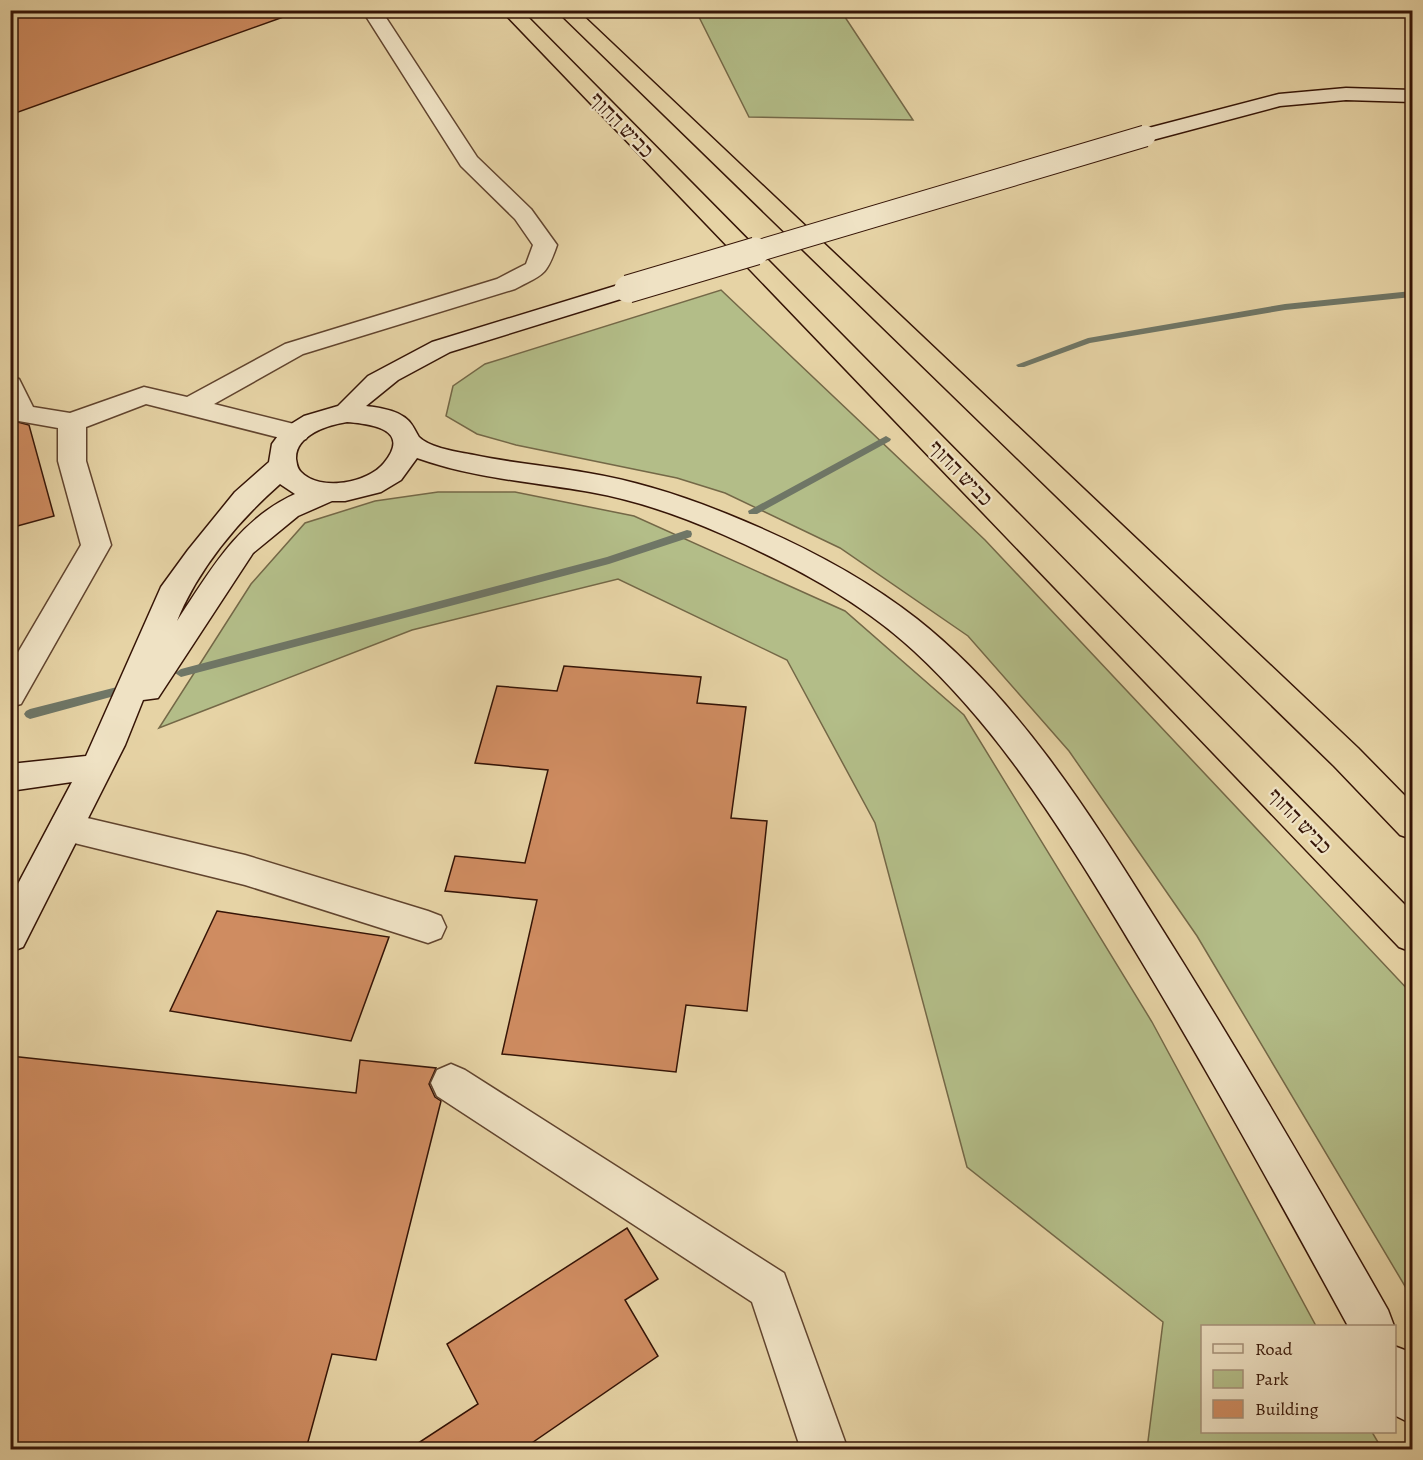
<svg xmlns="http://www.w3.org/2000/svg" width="1423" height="1460" viewBox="0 0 1423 1460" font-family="Alegreya,'Frank Ruhl Libre',serif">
<rect width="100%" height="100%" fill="#e6d3a5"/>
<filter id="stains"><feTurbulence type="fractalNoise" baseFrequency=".00333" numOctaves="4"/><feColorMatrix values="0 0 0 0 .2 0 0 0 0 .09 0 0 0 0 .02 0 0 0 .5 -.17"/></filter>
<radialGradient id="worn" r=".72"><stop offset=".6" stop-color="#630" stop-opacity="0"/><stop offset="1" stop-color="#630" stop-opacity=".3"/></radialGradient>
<path fill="#b3bd88" stroke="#746847" stroke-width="1.5" d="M 696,11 L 841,11 L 913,120 L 749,117 Z
M 721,290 L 985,540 L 1412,994 L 1412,1298 L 1197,936 L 1069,751 L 968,636 L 840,548 L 725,493 L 677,478 L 516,445 L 477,434 L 446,416 L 453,386 L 485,364 Z
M 438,492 L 515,492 L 634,516 L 845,611 L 964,715 L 1152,1022 L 1316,1326 L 1202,1326 L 1202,1432 L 1372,1432 L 1382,1449 L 1147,1449 L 1163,1322 L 967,1167 L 875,823 L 787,660 L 618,579 L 412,630 L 159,728 L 251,584 L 305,523 L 375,501 Z"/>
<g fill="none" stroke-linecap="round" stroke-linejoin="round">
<path fill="#6f7666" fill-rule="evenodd" d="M 1412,291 L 1412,297 L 1285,310 L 1090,343 L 1024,367 L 1018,367 L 1016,365 L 1088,338 L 1285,304 Z
M 886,436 L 891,439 L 890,441 L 757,514 L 749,514 L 748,511 Z
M 687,530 L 691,531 L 692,534 L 691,537 L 609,564 L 181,677 L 175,673 L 181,669 L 607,557 Z
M 125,685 L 129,686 L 131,689 L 129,692 L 30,719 L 26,717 L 24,714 L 26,711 L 30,709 Z"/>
</g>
<path fill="#cf8c61" stroke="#351406" stroke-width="1.5" d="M 34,10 L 288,10 L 289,15 L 10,115 L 10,18 Z
M 10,420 L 29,425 L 54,516 L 10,528 Z
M 564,666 L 701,677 L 697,703 L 746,707 L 731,818 L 767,821 L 747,1011 L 686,1005 L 676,1072 L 502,1054 L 537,900 L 445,891 L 455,856 L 525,863 L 548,770 L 475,763 L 497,686 L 557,691 Z
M 217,911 L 389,937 L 351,1041 L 170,1011 Z
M 10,1056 L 356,1093 L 360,1060 L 436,1068 L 429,1084 L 435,1097 L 441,1101 L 376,1360 L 332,1354 L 306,1449 L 10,1449 Z
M 627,1228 L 658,1279 L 625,1300 L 658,1356 L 523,1449 L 409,1449 L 478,1404 L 447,1344 Z"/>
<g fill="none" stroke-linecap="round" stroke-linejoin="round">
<g stroke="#61442e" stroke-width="3">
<path id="street" d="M 362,10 L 381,10 L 477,157 L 531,209 L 557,245 C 546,277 543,274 515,289 L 303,354 L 214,404 L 306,427 L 310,433 L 306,439 L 296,442 L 146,404 L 86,427 L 86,461 L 111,545 L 21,704 L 10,707 L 10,666 L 81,545 L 58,461 L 58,428 L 13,420 L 10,415 L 10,377 L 19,379 L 33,407 L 70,413 L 144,387 L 187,397 L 285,344 L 497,279 L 526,264 L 533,245 L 515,219 L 461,166 Z
M 66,813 L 245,855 L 428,911 L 441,916 L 446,927 L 441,938 L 428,943 L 245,885 L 66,841 L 54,837 L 49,827 L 54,817 Z
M 451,1064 L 465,1070 L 784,1273 L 848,1450 L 801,1450 L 752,1302 L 437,1096 L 431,1083 L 437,1070 Z"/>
</g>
<g stroke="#351406" stroke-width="3">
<path id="secondary" d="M 1346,88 L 1412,90 L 1412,102 L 1346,100 L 1280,106 L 1145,142 L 1137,141 L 1134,136 L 1137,131 L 1279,94 Z
M 628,282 L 637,284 L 640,289 L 637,294 L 450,352 L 398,380 L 366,406 C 382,408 403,411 412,425 C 413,426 418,436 419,437 C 430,448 458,452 474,455 C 511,463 550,466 588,473 C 636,481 683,496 727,514 C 794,541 860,574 917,619 C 1017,698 1088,811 1155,918 C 1236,1046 1313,1178 1388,1310 L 1394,1326 L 1348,1326 C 1278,1198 1207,1069 1131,944 C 1068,840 1004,734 914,651 C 860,601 792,565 724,535 C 681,516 636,500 590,492 C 532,482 473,478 417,458 L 401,480 L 381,492 L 345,501 L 332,501 L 298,516 L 253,553 L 158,698 L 143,700 L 125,745 L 23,947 L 10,952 L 10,899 L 72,782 L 10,791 L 10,764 L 86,756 L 161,587 L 188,550 L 235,492 L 269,462 L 272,444 L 283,429 L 304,416 L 338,406 L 368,376 L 432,342 ZM 347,422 C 371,424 412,429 384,463 C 368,483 320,492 301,472 C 297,468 297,464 296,459 C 295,435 328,425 347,422 ZM 280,484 L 295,494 C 238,520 210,571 177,621 C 198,569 238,521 280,484 Z
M 1394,1346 L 1410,1352 L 1412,1357 L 1412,1424 L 1394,1415 Z"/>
</g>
<g stroke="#351406" stroke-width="3">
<path id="highway" d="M 501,10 L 521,10 L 1412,912 L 1412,952 L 1399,947 Z
M 556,10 L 577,10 L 1358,748 L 1412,803 L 1412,839 L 1400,835 L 1334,766 Z"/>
</g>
<use href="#street" fill="#efe2c4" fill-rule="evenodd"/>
<use href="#secondary" fill="#efe2c4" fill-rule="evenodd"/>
<use href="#highway" fill="#e6d3a5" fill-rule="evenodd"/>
<g stroke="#351406" stroke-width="23" stroke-linecap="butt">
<path id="secondary-bridge-far1" d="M 751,253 L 1145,136"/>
</g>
<g stroke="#351406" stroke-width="29" stroke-linecap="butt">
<path id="secondary-bridge" d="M 628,289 L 756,251"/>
</g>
<use href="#secondary-bridge-far1" stroke="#efe2c4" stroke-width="21"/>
<use href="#secondary-bridge" stroke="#efe2c4" stroke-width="27"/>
</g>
<g text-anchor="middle" stroke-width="4.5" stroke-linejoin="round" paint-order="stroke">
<g font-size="21" fill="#351406" stroke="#efe2c4">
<text transform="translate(622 125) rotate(46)" y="7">כביש החוף</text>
<text transform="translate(961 473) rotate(46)" y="7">כביש החוף</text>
<text transform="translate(1300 821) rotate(46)" y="7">כביש החוף</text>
</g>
</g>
<rect width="1423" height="1460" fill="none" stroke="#e6d3a5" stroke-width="36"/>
<rect x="12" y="12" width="1399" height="1436" fill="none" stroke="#351406" stroke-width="3"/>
<rect x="18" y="18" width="1387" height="1424" fill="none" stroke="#351406" stroke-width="1.5"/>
<rect x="1201" y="1325" width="195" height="108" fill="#efe2c4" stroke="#a59078" stroke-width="1.5"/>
<rect x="1213" y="1344" width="30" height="9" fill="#efe2c4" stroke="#a59078" stroke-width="1.5"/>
<text x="1255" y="1355" font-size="18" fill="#351406">Road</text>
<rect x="1213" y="1370" width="30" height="18" fill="#b3bd88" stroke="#a59078" stroke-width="1.5"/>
<text x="1255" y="1385" font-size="18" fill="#351406">Park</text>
<rect x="1213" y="1400" width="30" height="18" fill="#cf8c61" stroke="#a59078" stroke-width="1.5"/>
<text x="1255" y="1415" font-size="18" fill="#351406">Building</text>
<rect width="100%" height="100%" filter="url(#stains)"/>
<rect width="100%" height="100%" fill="url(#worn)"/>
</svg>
